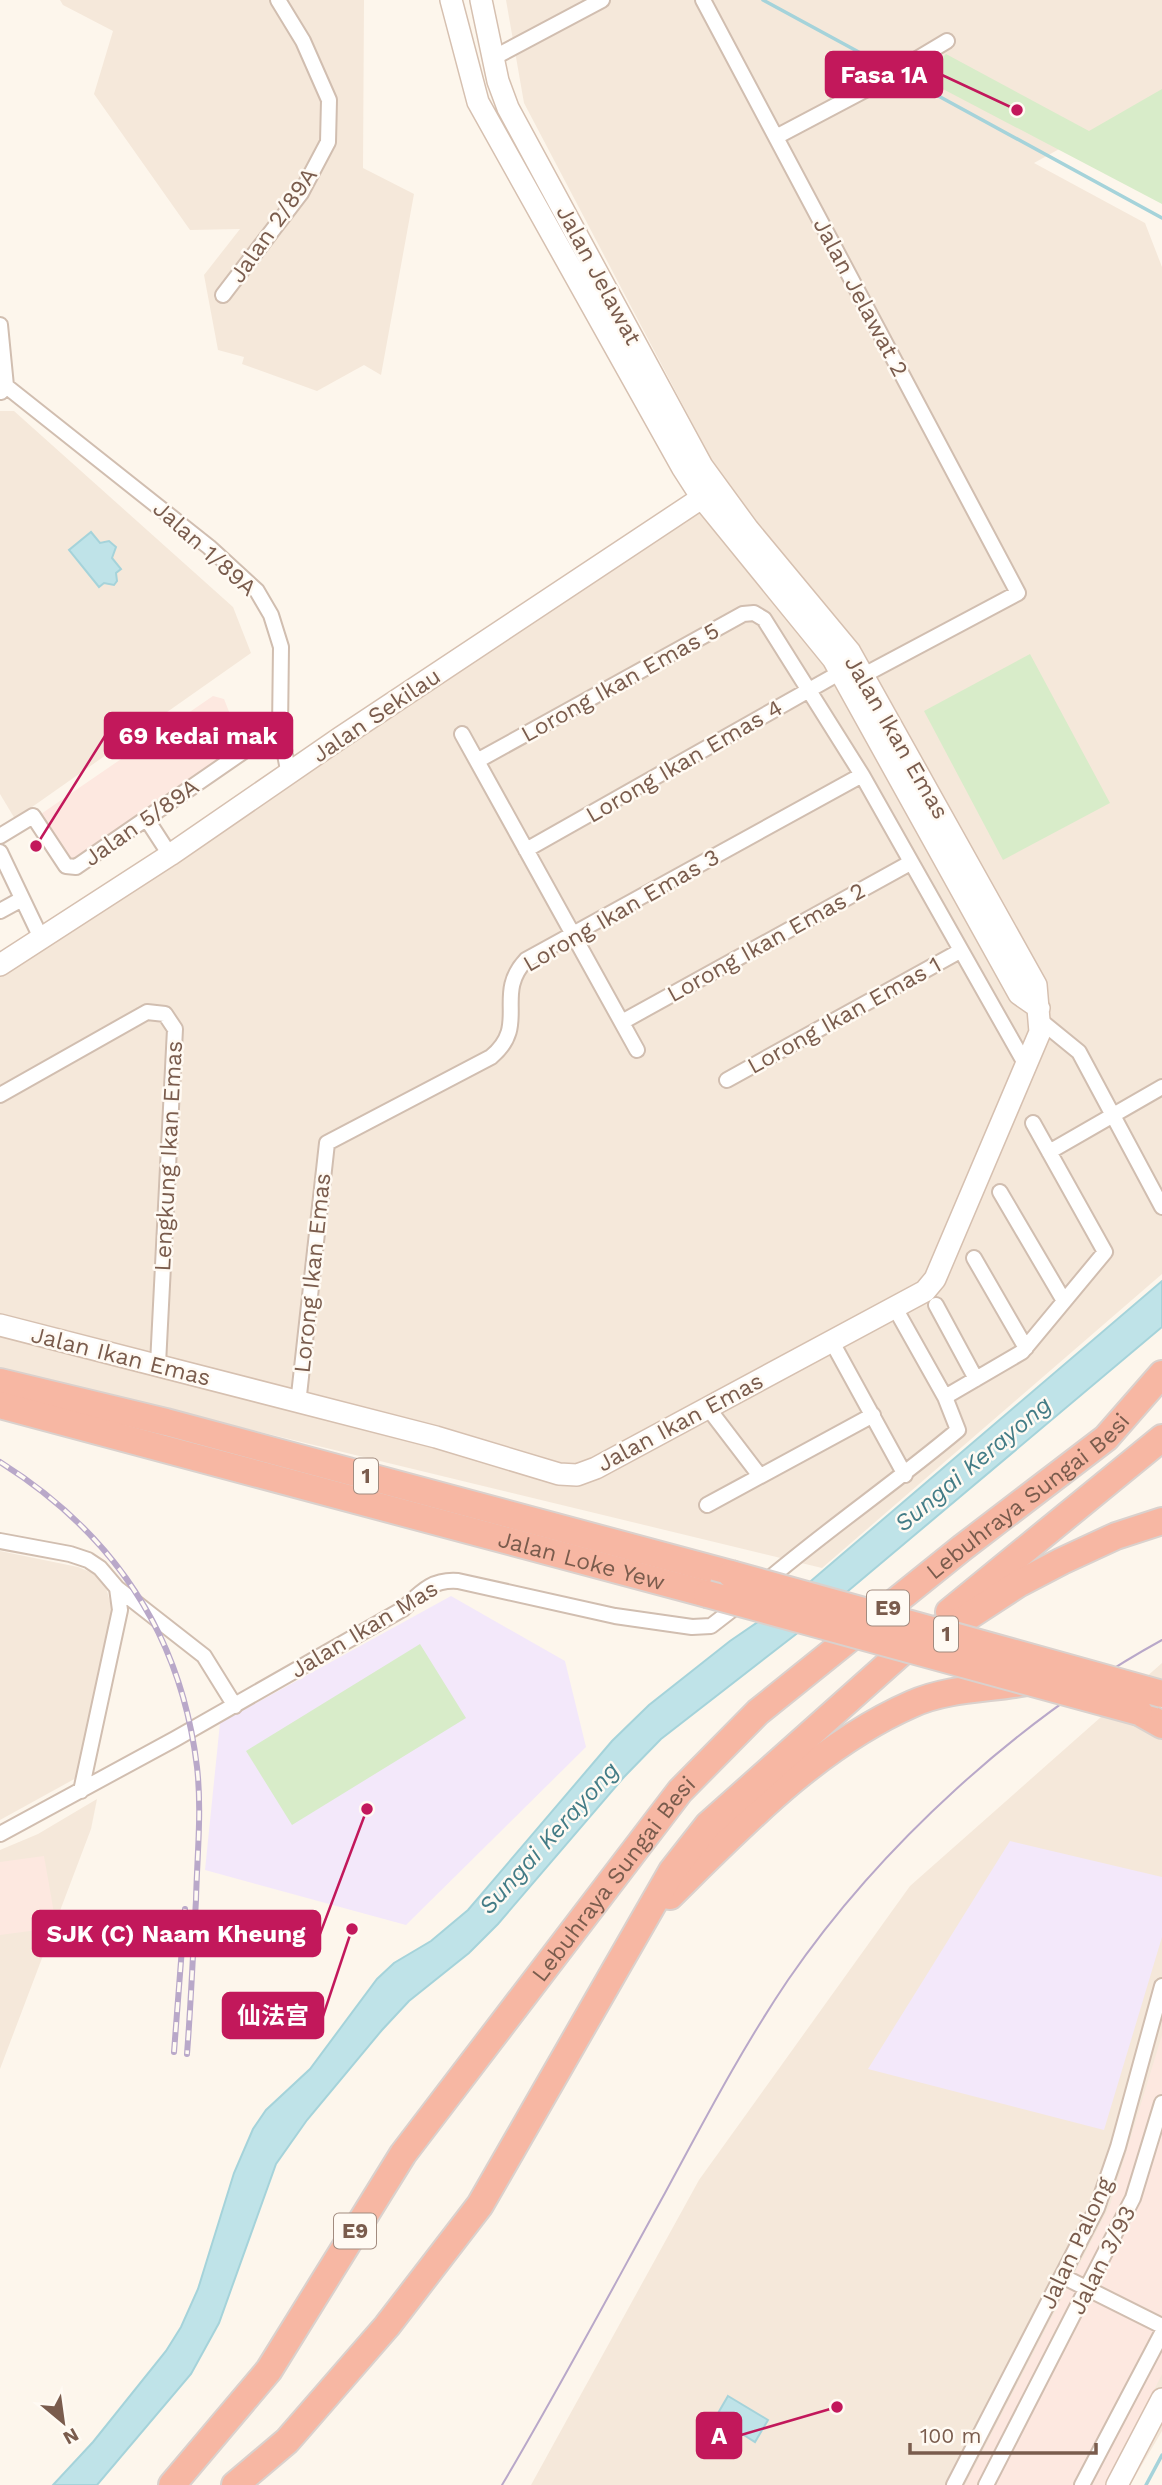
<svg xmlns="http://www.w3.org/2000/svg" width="1162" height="2485" viewBox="0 0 1162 2485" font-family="'Work Sans','Noto Sans SC',sans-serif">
<rect width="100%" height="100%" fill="#fdf6ec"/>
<path fill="#f5e8da" d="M 60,0 L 364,0 L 363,168 L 414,194 L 381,375 L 364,365 L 317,391 L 242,364 L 244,357 L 218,350 L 204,275 L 240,229 L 190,230 L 94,94 L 113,31 L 63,5 Z
M 506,0 L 1162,0 L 1162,92 L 1034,163 L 1145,223 L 1162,267 L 1162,1274 L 822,1568 L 0,1369 L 0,969 L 175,863 L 728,491 L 524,103 Z
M 0,411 L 14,411 L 233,607 L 251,653 L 15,819 L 0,794 Z
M 0,1551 L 78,1567 L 95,1574 L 105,1584 L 112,1609 L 78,1777 L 0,1820 Z
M 1162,1663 L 1162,2431 L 1130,2485 L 531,2485 L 699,2180 L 910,1886 Z
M 97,1799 L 91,1829 L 0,2069 L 0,1850 L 38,1834 Z"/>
<path fill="#fde8e0" d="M 213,696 L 224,699 L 243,747 L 72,863 L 38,816 Z
M 44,1856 L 54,1913 L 52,1928 L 0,1935 L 0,1862 Z
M 1162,2035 L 1162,2374 L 1107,2485 L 965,2485 L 1110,2205 Z"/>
<path fill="#f3e8fa" d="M 451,1596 L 565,1661 L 586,1747 L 406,1925 L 205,1870 L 220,1723 Z
M 1010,1841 L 1162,1877 L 1162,1937 L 1104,2130 L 868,2069 Z"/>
<path fill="#d8ecc9" d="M 946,54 L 1089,131 L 1162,89 L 1162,204 L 922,78 Z
M 1030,654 L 1110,803 L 1003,860 L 924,711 Z
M 420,1644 L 466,1718 L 292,1825 L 246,1751 Z"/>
<path fill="#bfe3e8" stroke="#a5d3da" stroke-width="2" d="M 91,532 L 100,543 L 109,541 L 116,547 L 112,558 L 121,569 L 116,573 L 117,581 L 114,585 L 104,583 L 99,587 L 69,550 Z
M 1162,1281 L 1162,1327 L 804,1628 L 661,1739 L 624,1777 L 498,1924 L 469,1953 L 409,2001 L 382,2030 L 307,2120 L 276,2164 L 219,2323 L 191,2374 L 97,2485 L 53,2485 L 93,2442 L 166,2351 L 181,2327 L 198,2289 L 234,2173 L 253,2129 L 266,2110 L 310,2069 L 377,1979 L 394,1963 L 431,1941 L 468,1910 L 612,1741 L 649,1705 L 730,1641 L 784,1604 Z
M 728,2396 L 768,2420 L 755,2442 L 725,2423 L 719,2433 L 710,2427 Z"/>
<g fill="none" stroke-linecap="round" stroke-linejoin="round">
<path stroke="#a5d3da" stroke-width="3.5" d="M 763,0 L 890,69
M 900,75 L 1162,218
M 1146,2485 L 1162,2455"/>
<g stroke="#d1beb0" stroke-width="18">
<path id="street" d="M 493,58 L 602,0
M 776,137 L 865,90 L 947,41
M 223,295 L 301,193 L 328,142 L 329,100 L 303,41 L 278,0
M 0,325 L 6,386 L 1,392
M 6,386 L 209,547 L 257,591 L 271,615 L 281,647 L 280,729 L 289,775
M 462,734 L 637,1050
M 477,761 L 743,614 L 754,613 L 764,619 L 862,775 L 1027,1067
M 146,818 L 170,855
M 0,836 L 33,816 L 66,866 L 76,867 L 247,749
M 526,850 L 841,672 L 864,675 L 1018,593 L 703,0
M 0,852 L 42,940
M 0,911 L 22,899
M 1041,1021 L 1079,1052 L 1162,1207
M 622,1022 L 910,863
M 727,1080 L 960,951
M 0,1095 L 147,1012 L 165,1014 L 175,1029 L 158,1364
M 1049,1152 L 1162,1087
M 1000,1192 L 1064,1301
M 974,1258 L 1026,1348
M 936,1305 L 976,1379
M 832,1342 L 905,1475
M 945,1397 L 1022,1352 L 1105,1252 L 1033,1123
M 298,1404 L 327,1143 L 491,1057 C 530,1025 493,995 526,960 L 862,775
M 708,1408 L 760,1476
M 707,1505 L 873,1415
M 0,1541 L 70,1554 L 88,1560 L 100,1568 L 117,1588 L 204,1656 L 235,1706
M 763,1584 C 826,1530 895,1483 958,1430 L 945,1397 L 895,1308
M 81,1791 L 120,1610 L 117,1588
M 0,1834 L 175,1739 L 403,1609 C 421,1592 432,1579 458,1581 L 615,1616 L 692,1627 L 711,1626 L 742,1602
M 1062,2276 L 1162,2326
M 954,2485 L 1097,2208 L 1118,2147 L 1162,1986
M 986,2485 L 1133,2198 L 1162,2103
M 1082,2485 L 1162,2333"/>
</g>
<g stroke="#d6c0b0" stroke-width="24">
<path id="secondary" d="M 451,0 L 478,102 L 682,467 L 702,498 L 833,659 L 1019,994 L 1039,1008
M 0,965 L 170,855 L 340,738 L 712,491
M 0,1325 L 436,1437 L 559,1474 L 577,1475 L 596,1468 L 925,1291 L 935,1279 L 1040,1032 L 1036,985 L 850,652 L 748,529 L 702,466 L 508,108 L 498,81 L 481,0
M 1117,2485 L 1162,2399"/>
</g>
<g stroke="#dad1cd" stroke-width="30">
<g id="highway">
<path d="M 0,1382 L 166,1422 L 731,1574"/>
<path id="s1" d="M 0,1405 L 707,1594"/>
<path d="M 949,1612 L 1162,1438"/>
<path d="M 1139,1712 L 1162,1725"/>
<path d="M 670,1896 C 742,1825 818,1745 912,1704 C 947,1688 989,1689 1027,1682"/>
<path id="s2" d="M 172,2485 L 269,2370 L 403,2154 L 680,1791 L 758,1712 L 962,1548 L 1106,1438 L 1162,1374"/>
<path d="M 235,2485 L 287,2441 L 387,2326 L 480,2205 L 672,1871 L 708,1825 L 920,1636 L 966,1618 L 1018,1584 L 1062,1561 L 1116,1536 L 1162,1521"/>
</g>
</g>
<use href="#street" stroke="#fff" stroke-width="14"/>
<use href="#secondary" stroke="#fff" stroke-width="21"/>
<use href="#highway" stroke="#f7b7a3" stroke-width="26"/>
<path stroke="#b9a8c9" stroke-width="2" d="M 502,2485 C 559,2389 611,2291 665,2193 C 704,2121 742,2048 788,1980 C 880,1846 1020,1718 1162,1640"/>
<g stroke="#b9a8c9" stroke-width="6">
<path id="rail" d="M 0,1462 C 113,1533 181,1634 197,1767 C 202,1811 197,1856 196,1900 C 193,1951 191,2003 187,2054
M 174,2052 L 185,1909"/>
</g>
<use href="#rail" stroke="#fffaf3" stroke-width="3.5" stroke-dasharray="10" stroke-linecap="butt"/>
<g stroke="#dad1cd" stroke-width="30" stroke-linecap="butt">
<path id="highway-bridge" d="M 731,1574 L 1162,1694
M 707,1594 L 1139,1712"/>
</g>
<use href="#highway-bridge" stroke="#f7b7a3" stroke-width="26"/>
</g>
<g text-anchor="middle" stroke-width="5" stroke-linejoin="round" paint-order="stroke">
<g fill="#fffaf3" stroke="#a28b7f" stroke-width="2">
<rect x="354" y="1458.5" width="24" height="35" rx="5"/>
<rect x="867" y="1590.5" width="42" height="35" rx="5"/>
<rect x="934" y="1616.5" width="24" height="35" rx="5"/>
<rect x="334" y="2213.5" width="42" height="35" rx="5"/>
</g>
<g font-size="21" font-weight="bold" fill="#7a5c4d">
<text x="366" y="1483">1</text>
<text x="888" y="1615">E9</text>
<text x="946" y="1641">1</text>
<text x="355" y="2238">E9</text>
</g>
<g font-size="23" fill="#7a5c4d" stroke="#fffaf3">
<text transform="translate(273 225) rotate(-55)" y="8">Jalan 2/89A</text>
<text transform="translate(599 275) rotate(62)" y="8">Jalan Jelawat</text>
<text transform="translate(861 297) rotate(62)" y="8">Jalan Jelawat 2</text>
<text transform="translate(205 548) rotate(42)" y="8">Jalan 1/89A</text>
<text transform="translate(620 682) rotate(-29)" y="8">Lorong Ikan Emas 5</text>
<text transform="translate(376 715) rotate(-34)" y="8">Jalan Sekilau</text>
<text transform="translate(897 737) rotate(60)" y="8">Jalan Ikan Emas</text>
<text transform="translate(684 761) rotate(-30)" y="8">Lorong Ikan Emas 4</text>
<text transform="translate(141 822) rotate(-35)" y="8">Jalan 5/89A</text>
<text transform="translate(621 910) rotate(-30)" y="8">Lorong Ikan Emas 3</text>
<text transform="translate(766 942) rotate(-29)" y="8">Lorong Ikan Emas 2</text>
<text transform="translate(844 1015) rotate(-29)" y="8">Lorong Ikan Emas 1</text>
<text transform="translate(168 1156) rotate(-87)" y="8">Lengkung Ikan Emas</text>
<text transform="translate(312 1273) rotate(-84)" y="8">Lorong Ikan Emas</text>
<text transform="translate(121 1356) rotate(14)" y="8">Jalan Ikan Emas</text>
<text transform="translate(680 1422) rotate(-28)" y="8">Jalan Ikan Emas</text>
<text dy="8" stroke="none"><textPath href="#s2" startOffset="1318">Lebuhraya Sungai Besi</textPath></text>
<text dy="8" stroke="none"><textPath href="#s1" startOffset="602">Jalan Loke Yew</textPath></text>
<text transform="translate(364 1629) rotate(-31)" y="8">Jalan Ikan Mas</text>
<text dy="8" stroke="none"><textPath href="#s2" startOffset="751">Lebuhraya Sungai Besi</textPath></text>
<text transform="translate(1076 2243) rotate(-65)" y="8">Jalan Palong</text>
<text transform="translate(1102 2260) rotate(-63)" y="8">Jalan 3/93</text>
</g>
<g font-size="24" font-style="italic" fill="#437c86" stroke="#fffaf3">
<text transform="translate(973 1464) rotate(-40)" y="8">Sungai Kerayong</text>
<text transform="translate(549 1838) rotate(-48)" y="8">Sungai Kerayong</text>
</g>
</g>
<path fill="none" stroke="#c2185b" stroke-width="2.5" d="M1017 110L942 75M36 846L105 736M367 1809L320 1934M352 1929L323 2016M837 2407L741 2435"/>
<g fill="#c2185b" stroke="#fffaf3" stroke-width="2.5">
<circle cx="1017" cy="110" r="7"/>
<circle cx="36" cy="846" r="7"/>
<circle cx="367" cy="1809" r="7"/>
<circle cx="352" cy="1929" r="7"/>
<circle cx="837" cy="2407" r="7"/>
</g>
<g fill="#c2185b" stroke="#c2185b" stroke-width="2.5">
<rect x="826" y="52" width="116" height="45" rx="7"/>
<rect x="105" y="713" width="187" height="45" rx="7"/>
<rect x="33" y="1911" width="287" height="45" rx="7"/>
<rect x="223" y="1993" width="100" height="45" rx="7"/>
<rect x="697" y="2413" width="44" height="45" rx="7"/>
</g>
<g font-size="24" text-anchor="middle" font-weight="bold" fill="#fff">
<text x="884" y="83">Fasa 1A</text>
<text x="198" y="744">69 kedai mak</text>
<text x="176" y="1942">SJK (C) Naam Kheung</text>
<text x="273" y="2024">仙法宫</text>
<text x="719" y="2444">A</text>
</g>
<g transform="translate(63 2422) rotate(151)" stroke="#fffaf3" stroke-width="5" paint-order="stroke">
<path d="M0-5L12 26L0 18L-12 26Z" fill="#7a5c4d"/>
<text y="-10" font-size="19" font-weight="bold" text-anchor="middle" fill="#7a5c4d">N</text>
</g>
<path d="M910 2443v10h186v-10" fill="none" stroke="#7a5c4d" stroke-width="3.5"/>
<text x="920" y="2443" font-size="21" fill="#7a5c4d" stroke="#fffaf3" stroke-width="5" paint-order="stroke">100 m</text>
</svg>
